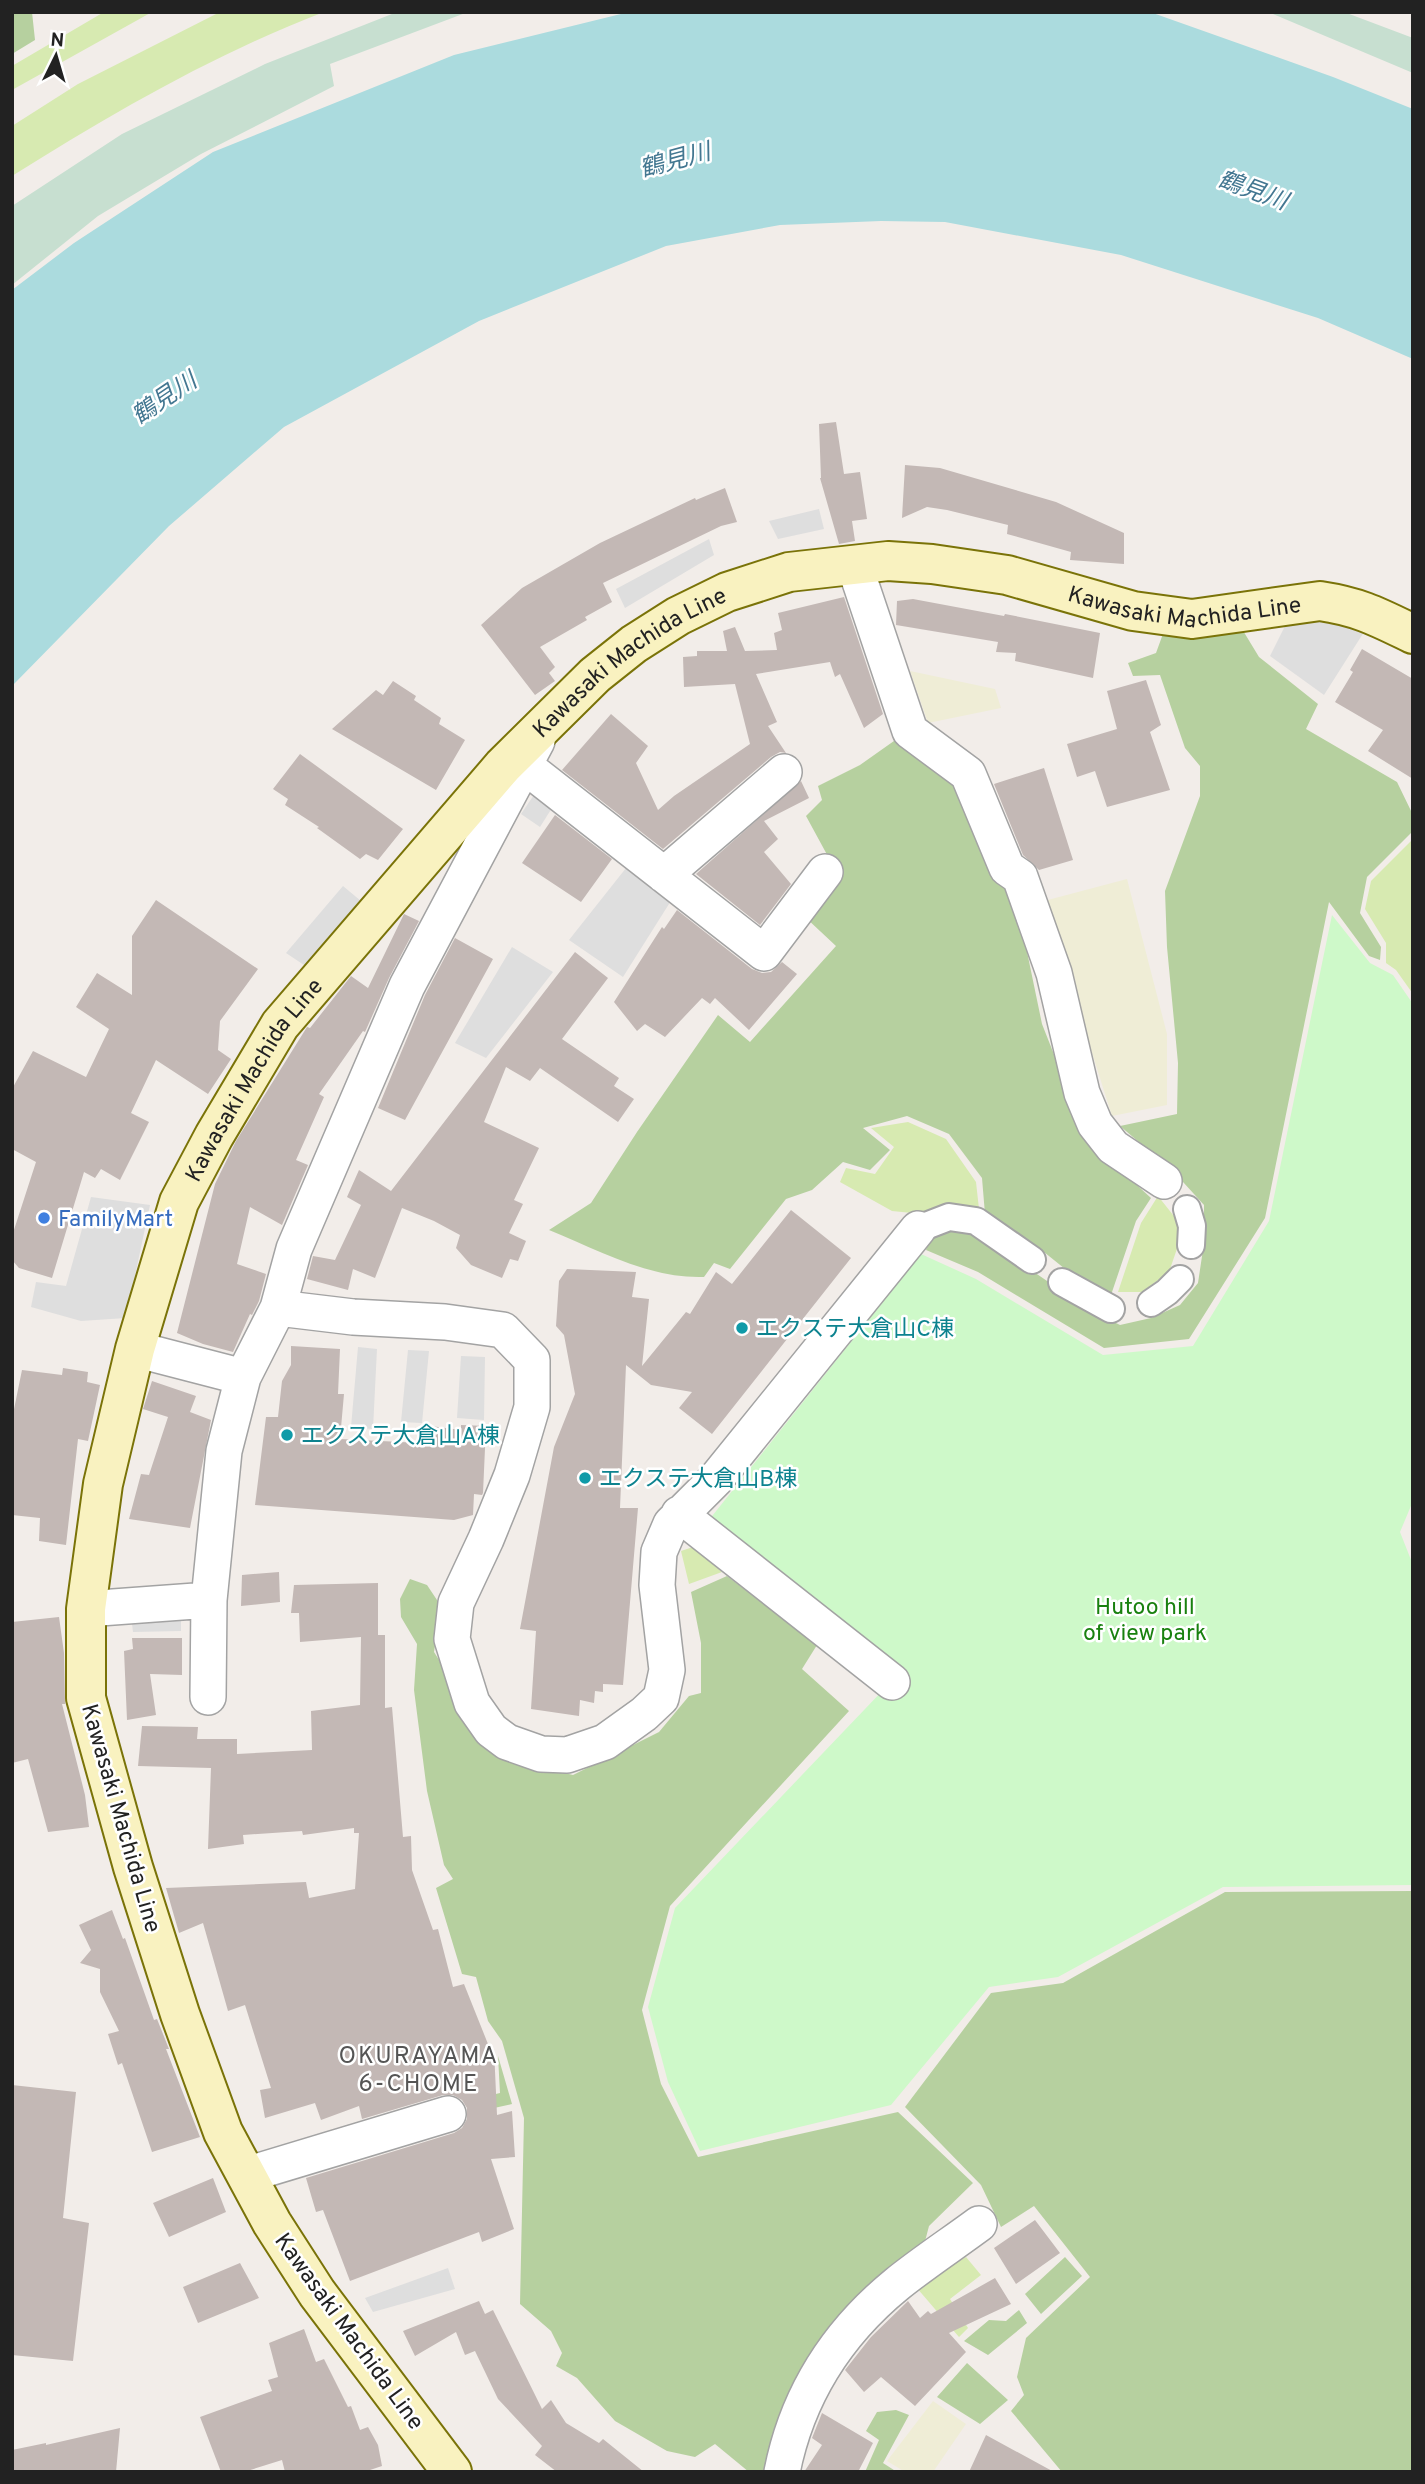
<svg xmlns="http://www.w3.org/2000/svg" width="1425" height="2484" viewBox="0 0 1425 2484" font-family="Overpass,'Noto Sans JP',sans-serif">
<rect width="100%" height="100%" fill="#f2ede9"/>
<path fill="#efedd6" d="M 910,671 L 995,689 L 1001,708 L 928,723 Z
M 1127,879 L 1167,1034 L 1167,1105 L 1112,1116 L 1044,901 Z
M 933,2401 L 966,2424 L 933,2472 L 905,2472 L 887,2461 Z"/>
<path fill="#d7eab1" d="M 104,12 L 152,12 L 12,90 L 12,66 Z
M 220,12 L 324,12 C 214,54 111,114 12,176 L 12,126 L 78,84 Z
M 1413,839 L 1413,994 L 1396,970 L 1386,963 L 1386,943 L 1365,909 L 1371,881 Z
M 908,1122 L 946,1139 L 976,1182 L 979,1209 L 922,1214 L 892,1211 L 840,1182 L 846,1168 L 875,1174 L 894,1147 L 871,1128 Z
M 1158,1196 L 1177,1220 L 1179,1243 L 1169,1272 L 1142,1292 L 1118,1292 L 1141,1223 Z
M 693,1547 L 722,1572 L 689,1584 L 681,1551 Z
M 966,2257 L 981,2275 L 950,2299 L 968,2328 L 959,2337 L 916,2287 Z"/>
<path fill="#b6d09f" d="M 12,12 L 32,12 L 35,40 L 12,54 Z
M 1242,629 L 1259,657 L 1318,704 L 1306,729 L 1397,782 L 1413,815 L 1413,831 L 1367,877 L 1360,913 L 1381,947 L 1380,960 L 1369,956 L 1329,902 L 1265,1218 L 1189,1339 L 1104,1348 L 978,1272 L 926,1250 L 932,1231 L 951,1224 L 974,1231 L 1088,1309 L 1120,1325 L 1151,1318 L 1180,1305 L 1198,1283 L 1204,1243 L 1204,1205 L 1173,1171 L 1120,1126 L 1177,1114 L 1178,1063 L 1167,947 L 1165,891 L 1200,796 L 1200,766 L 1185,748 L 1160,675 L 1133,676 L 1128,663 L 1156,653 L 1164,631 Z
M 901,736 L 959,784 L 1014,889 L 1042,1024 L 1079,1118 L 1127,1176 L 1151,1198 L 1136,1221 L 1111,1295 L 1085,1285 L 1039,1248 L 985,1214 L 982,1178 L 949,1134 L 907,1116 L 863,1128 L 890,1150 L 870,1170 L 843,1162 L 812,1190 L 786,1199 L 730,1269 L 714,1263 L 704,1277 C 650,1279 598,1250 549,1230 L 591,1203 L 637,1132 L 718,1015 L 750,1042 L 836,946 L 805,917 L 837,873 L 806,816 L 822,800 L 818,786 L 860,765 Z
M 727,1576 L 817,1645 L 802,1669 L 849,1711 L 670,1906 L 642,2010 L 661,2084 L 698,2157 L 898,2112 L 973,2183 L 929,2226 L 923,2249 L 797,2383 L 763,2472 L 749,2472 L 715,2444 L 695,2457 L 667,2451 L 615,2421 L 577,2378 L 556,2366 L 562,2353 L 551,2331 L 520,2304 L 524,2118 L 502,2041 L 488,2021 L 476,1977 L 462,1974 L 436,1888 L 453,1879 L 444,1865 L 427,1791 L 414,1690 L 417,1644 L 401,1617 L 400,1599 L 410,1579 L 427,1585 L 441,1606 L 434,1652 L 450,1677 L 476,1740 L 516,1761 L 573,1775 L 659,1732 L 689,1696 L 701,1693 L 701,1643 L 691,1592 Z
M 1413,1891 L 1413,2472 L 1062,2472 L 1011,2411 L 1024,2395 L 1017,2377 L 1026,2338 L 1090,2277 L 1034,2206 L 1001,2227 L 981,2185 L 905,2107 L 991,1993 L 1063,1983 L 1225,1892 Z
M 498,2056 L 512,2104 L 485,2110 L 483,2097 L 500,2093 Z
M 1065,2257 L 1082,2276 L 1041,2314 L 1025,2294 Z
M 1019,2310 L 1027,2323 L 988,2355 L 964,2341 L 989,2320 L 1006,2321 Z
M 967,2363 L 1008,2400 L 980,2424 L 937,2397 Z
M 896,2410 L 909,2415 L 883,2463 L 897,2472 L 865,2472 L 879,2440 L 866,2431 L 877,2412 Z"/>
<path fill="#c7dfd0" d="M 468,12 L 330,64 L 334,86 L 201,154 L 98,216 L 12,285 L 12,206 L 122,134 L 265,64 L 397,12 Z
M 1268,12 L 1344,12 L 1413,38 L 1413,73 Z"/>
<path fill="#cef9c9" d="M 1332,915 L 1370,963 L 1393,975 L 1413,1004 L 1413,1501 L 1400,1532 L 1413,1565 L 1413,1885 L 1223,1887 L 1058,1977 L 989,1987 L 891,2105 L 700,2151 L 668,2082 L 648,2007 L 675,1908 L 886,1687 L 693,1540 L 921,1254 L 976,1279 L 1103,1355 L 1193,1346 L 1269,1221 Z"/>
<path fill="#dedede" d="M 819,509 L 824,529 L 778,539 L 769,521 Z
M 709,539 L 714,555 L 625,608 L 616,589 Z
M 1336,617 L 1364,632 L 1324,695 L 1270,656 L 1288,620 Z
M 540,786 L 557,800 L 540,827 L 521,814 Z
M 630,863 L 674,896 L 623,977 L 569,940 Z
M 343,886 L 361,901 L 307,967 L 286,953 Z
M 512,947 L 553,972 L 486,1058 L 455,1043 Z
M 91,1197 L 150,1205 L 126,1318 L 81,1321 L 31,1307 L 36,1282 L 66,1286 Z
M 358,1347 L 377,1349 L 373,1429 L 351,1427 Z
M 408,1350 L 429,1351 L 422,1423 L 401,1422 Z
M 461,1356 L 485,1357 L 484,1420 L 457,1418 Z
M 181,1612 L 181,1631 L 133,1632 L 131,1615 Z
M 448,2268 L 455,2289 L 373,2312 L 365,2298 Z"/>
<path fill="#abdbde" d="M 629,12 L 1150,12 L 1333,77 L 1413,109 L 1413,359 L 1318,318 L 1121,255 L 945,222 L 881,221 L 780,225 L 666,246 L 479,321 L 284,427 L 169,526 L 12,686 L 12,290 L 74,243 L 213,152 L 454,55 Z"/>
<path fill="#c3b8b5" d="M 836,422 L 844,474 L 860,472 L 867,519 L 852,521 L 855,541 L 839,544 L 820,478 L 821,478 L 819,424 Z
M 905,465 L 940,468 L 1056,502 L 1124,533 L 1124,564 L 1070,560 L 1071,552 L 1007,534 L 1008,525 L 947,510 L 927,507 L 902,518 Z
M 725,488 L 737,522 L 721,526 L 603,583 L 612,602 L 585,617 L 587,620 L 540,647 L 555,667 L 549,673 L 555,681 L 535,695 L 481,625 L 522,588 L 600,543 L 695,498 L 696,500 Z
M 844,597 L 883,714 L 864,728 L 840,674 L 835,677 L 830,662 L 756,674 L 777,722 L 768,726 L 786,753 L 780,752 L 771,757 L 663,849 L 562,770 L 611,714 L 648,746 L 636,763 L 658,810 L 674,796 L 750,744 L 735,684 L 684,687 L 683,657 L 697,656 L 697,651 L 727,651 L 723,631 L 735,627 L 745,651 L 777,650 L 774,633 L 782,630 L 778,613 Z
M 913,599 L 1004,616 L 1005,614 L 1100,633 L 1093,678 L 1015,661 L 1016,653 L 996,652 L 998,642 L 896,625 L 897,601 Z
M 1362,649 L 1413,679 L 1413,779 L 1368,751 L 1383,730 L 1335,702 L 1353,672 L 1350,670 Z
M 1146,680 L 1161,725 L 1150,732 L 1170,790 L 1107,807 L 1095,771 L 1077,777 L 1067,744 L 1117,729 L 1107,691 Z
M 393,681 L 416,696 L 414,700 L 441,718 L 439,724 L 465,740 L 436,790 L 332,729 L 376,690 L 383,695 Z
M 300,754 L 403,829 L 378,860 L 366,854 L 360,859 L 317,828 L 319,827 L 285,805 L 288,799 L 273,789 Z
M 1044,768 L 1073,860 L 1039,870 L 1023,855 L 994,784 Z
M 801,781 L 809,798 L 764,821 L 778,839 L 764,852 L 791,884 L 760,925 L 696,874 Z
M 555,815 L 612,859 L 581,902 L 522,863 Z
M 156,900 L 258,969 L 220,1021 L 218,1050 L 231,1059 L 208,1094 L 156,1060 L 131,1113 L 149,1122 L 120,1180 L 101,1169 L 95,1178 L 84,1172 L 52,1278 L 19,1268 L 12,1260 L 12,1236 L 36,1162 L 12,1149 L 12,1089 L 33,1051 L 86,1077 L 109,1029 L 76,1007 L 97,973 L 132,995 L 132,936 Z
M 677,910 L 752,969 L 762,973 L 771,972 L 782,962 L 797,974 L 749,1030 L 715,998 L 710,1004 L 702,998 L 665,1037 L 645,1024 L 637,1031 L 614,1002 L 662,927 L 664,929 Z
M 404,914 L 419,921 L 389,978 L 365,1032 L 363,1031 L 319,1094 L 324,1097 L 296,1160 L 308,1165 L 282,1225 L 250,1207 L 237,1264 L 266,1274 L 259,1301 L 252,1315 L 250,1314 L 233,1352 L 203,1344 L 177,1333 L 215,1184 L 236,1141 L 307,1027 L 310,1028 L 351,976 L 368,988 Z
M 455,938 L 493,959 L 405,1120 L 378,1108 L 425,995 Z
M 575,952 L 608,978 L 562,1039 L 619,1078 L 614,1086 L 634,1099 L 618,1122 L 540,1068 L 530,1081 L 506,1067 L 484,1122 L 539,1148 L 514,1200 L 523,1204 L 509,1233 L 526,1241 L 518,1261 L 510,1259 L 502,1278 L 471,1265 L 456,1248 L 460,1235 L 434,1221 L 402,1208 L 375,1278 L 353,1269 L 348,1290 L 307,1279 L 313,1256 L 335,1260 L 361,1205 L 347,1197 L 359,1170 L 391,1191 Z
M 791,1210 L 851,1258 L 712,1434 L 679,1408 L 692,1392 L 651,1385 L 626,1365 L 620,1508 L 638,1508 L 623,1685 L 603,1684 L 603,1692 L 595,1691 L 594,1703 L 580,1700 L 579,1716 L 531,1709 L 536,1631 L 520,1629 L 554,1447 L 575,1394 L 564,1335 L 556,1326 L 559,1281 L 567,1269 L 636,1272 L 632,1297 L 649,1299 L 642,1366 L 686,1312 L 690,1314 L 716,1272 L 732,1284 Z
M 291,1346 L 340,1349 L 338,1394 L 344,1394 L 340,1439 L 421,1443 L 423,1425 L 461,1430 L 461,1425 L 486,1426 L 483,1493 L 482,1495 L 474,1494 L 473,1515 L 454,1520 L 255,1505 L 266,1417 L 278,1417 L 282,1381 L 291,1365 Z
M 63,1368 L 88,1372 L 87,1382 L 100,1385 L 88,1441 L 78,1439 L 66,1545 L 39,1541 L 40,1518 L 12,1515 L 12,1419 L 22,1370 L 62,1375 Z
M 152,1381 L 196,1396 L 190,1412 L 211,1420 L 190,1528 L 129,1519 L 141,1474 L 149,1475 L 168,1417 L 143,1409 Z
M 279,1572 L 280,1602 L 241,1606 L 242,1575 Z
M 378,1583 L 378,1635 L 385,1635 L 385,1708 L 392,1707 L 403,1837 L 411,1836 L 412,1870 L 433,1930 L 438,1929 L 453,1987 L 464,1984 L 490,2049 L 494,2049 L 497,2115 L 512,2111 L 515,2157 L 491,2159 L 514,2229 L 482,2242 L 479,2232 L 350,2281 L 323,2210 L 316,2212 L 306,2178 L 454,2133 L 462,2128 L 467,2119 L 467,2108 L 462,2100 L 453,2095 L 443,2095 L 362,2119 L 359,2106 L 321,2120 L 315,2103 L 265,2118 L 260,2090 L 271,2088 L 245,2005 L 228,2011 L 203,1923 L 179,1933 L 166,1888 L 306,1882 L 309,1898 L 355,1889 L 359,1833 L 354,1833 L 354,1828 L 303,1835 L 302,1831 L 243,1835 L 244,1844 L 208,1849 L 211,1768 L 138,1766 L 142,1726 L 198,1727 L 197,1739 L 237,1739 L 237,1754 L 312,1750 L 311,1711 L 360,1705 L 361,1637 L 300,1642 L 299,1613 L 291,1613 L 294,1585 Z
M 59,1617 L 64,1653 L 65,1704 L 62,1704 L 85,1795 L 89,1827 L 48,1832 L 28,1759 L 12,1763 L 12,1622 Z
M 132,1638 L 182,1638 L 182,1675 L 150,1674 L 156,1715 L 127,1720 L 124,1651 L 133,1649 Z
M 112,1910 L 123,1939 L 125,1938 L 154,2020 L 157,2019 L 169,2049 L 166,2049 L 200,2137 L 152,2152 L 122,2063 L 118,2065 L 108,2034 L 119,2031 L 100,1992 L 100,1969 L 80,1963 L 91,1950 L 79,1925 Z
M 12,2085 L 76,2092 L 63,2218 L 89,2223 L 73,2361 L 12,2355 Z
M 213,2178 L 226,2212 L 169,2237 L 153,2203 Z
M 1035,2220 L 1060,2253 L 1016,2284 L 994,2248 Z
M 240,2263 L 259,2298 L 198,2323 L 183,2287 Z
M 995,2278 L 1011,2304 L 949,2333 L 966,2352 L 915,2406 L 881,2377 L 864,2392 L 845,2370 L 871,2337 L 908,2301 L 920,2318 L 928,2311 L 931,2314 Z
M 479,2301 L 485,2314 L 493,2310 L 542,2409 L 551,2400 L 566,2423 L 599,2443 L 603,2439 L 644,2472 L 557,2472 L 535,2455 L 542,2446 L 498,2399 L 475,2351 L 465,2355 L 456,2332 L 415,2356 L 403,2331 Z
M 304,2329 L 316,2362 L 324,2359 L 348,2407 L 351,2406 L 360,2430 L 368,2427 L 378,2445 L 382,2466 L 364,2472 L 285,2472 L 282,2460 L 244,2472 L 221,2472 L 200,2417 L 272,2391 L 268,2380 L 278,2377 L 269,2343 Z
M 822,2413 L 873,2443 L 858,2472 L 804,2472 L 822,2445 L 812,2438 Z
M 120,2428 L 116,2472 L 12,2472 L 12,2450 L 46,2443 L 46,2445 Z
M 986,2435 L 1054,2472 L 969,2472 Z"/>
<g fill="none" stroke-linecap="round" stroke-linejoin="round">
<g stroke="#a3a3a3" stroke-width="30">
<path id="pedestrian" d="M 1187,1209 L 1192,1226 L 1191,1245
M 918,1229 L 949,1217 L 976,1221 L 1032,1260
M 1062,1282 L 1111,1309
M 1151,1303 L 1167,1292 L 1180,1279"/>
</g>
<g stroke="#a3a3a3" stroke-width="38">
<path id="minor" d="M 854,564 L 910,731 L 968,774 L 1007,868 L 1020,877 L 1054,973 L 1082,1093 L 1095,1124 L 1113,1147 L 1164,1181
M 512,756 L 764,953 L 825,872
M 664,875 L 784,772
M 278,1308 L 353,1317 L 445,1322 L 503,1330 L 532,1360 L 532,1407 L 512,1475 L 486,1539 L 456,1603 L 452,1639 L 472,1703 L 491,1730 L 507,1742 L 541,1754 L 567,1755 L 605,1742 L 644,1714 L 661,1698 L 667,1670 L 657,1585 L 659,1552 L 671,1524 L 715,1480 L 918,1229
M 135,1349 L 243,1377
M 679,1514 L 892,1682
M 86,1609 L 209,1600 L 224,1451 L 243,1377 L 278,1308 L 294,1249 L 407,986 L 537,741
M 208,1697 L 209,1600
M 246,2175 L 448,2114
M 782,2472 C 797,2396 837,2333 897,2284 C 923,2263 952,2244 979,2224"/>
</g>
<g stroke="#7a7308" stroke-width="42">
<g id="secondary">
<path id="s1" d="M 452,2472 L 317,2293 L 272,2223 L 223,2132 L 180,2014 L 133,1867 L 86,1698 L 86,1609 L 103,1484 L 135,1349 L 179,1202 L 214,1136 L 280,1025 L 503,766 L 595,675 L 634,644 L 678,616 L 727,592 L 789,572 L 888,561 L 932,564 L 1007,575 L 1133,611 L 1192,619 L 1320,601 C 1360,607 1378,617 1413,634"/>
</g>
</g>
<use href="#pedestrian" stroke="#fff" stroke-width="26"/>
<use href="#minor" stroke="#fff" stroke-width="35"/>
<use href="#secondary" stroke="#f9f2c0" stroke-width="38"/>
</g>
<circle fill="#3f7fe0" stroke="#fff" stroke-width="2.5" cx="44" cy="1218" r="7"/>
<g fill="#0f9aa8" stroke="#fff" stroke-width="2.5">
<circle cx="742" cy="1328" r="7"/>
<circle cx="287" cy="1435" r="7"/>
<circle cx="585" cy="1478" r="7"/>
</g>
<g text-anchor="middle" stroke-width="5" stroke-linejoin="round" paint-order="stroke">
<g font-size="23" fill="#222" stroke="#fff">
<text dy="8" stroke="none"><textPath href="#s1" startOffset="2672">Kawasaki Machida Line</textPath></text>
<text dy="8" stroke="none"><textPath href="#s1" startOffset="2084">Kawasaki Machida Line</textPath></text>
<text dy="8" stroke="none"><textPath href="#s1" startOffset="1517">Kawasaki Machida Line</textPath></text>
<text transform="translate(122 1818) rotate(74)" y="8">Kawasaki Machida Line</text>
<text transform="translate(350 2331) rotate(54)" y="8">Kawasaki Machida Line</text>
</g>
<g font-size="23" fill="#366cbe" stroke="#fff" text-anchor="start">
<text x="58" y="1226">FamilyMart</text>
</g>
<g font-size="23" fill="#0d838f" stroke="#fff" text-anchor="start">
<text x="756" y="1336">エクステ大倉山C棟</text>
<text x="301" y="1443">エクステ大倉山A棟</text>
<text x="599" y="1486">エクステ大倉山B棟</text>
</g>
<g font-size="23" fill="#19810f" stroke="#fff">
<text x="1145" y="1614">Hutoo hill<tspan x="1145" dy="26">of view park</tspan></text>
</g>
<g font-size="24" font-style="italic" fill="#437791" stroke="#fff">
<text transform="translate(675 160) rotate(-15)" y="8">鶴見川</text>
<text transform="translate(1253 190) rotate(20)" y="8">鶴見川</text>
<text transform="translate(164 398) rotate(-34)" y="8">鶴見川</text>
</g>
<g font-size="24" letter-spacing="2" fill="#555" stroke="#fff">
<text x="419" y="2063">OKURAYAMA<tspan x="419" dy="28">6-CHOME</tspan></text>
</g>
</g>
<rect width="1425" height="2484" fill="none" stroke="#222222" stroke-width="28"/>
<g transform="translate(56 56) rotate(5)" stroke="#ffffff" stroke-width="5" paint-order="stroke">
<path d="M0-5L12 26L0 18L-12 26Z" fill="#222222"/>
<text y="-10" font-size="19" font-weight="bold" text-anchor="middle" fill="#222222">N</text>
</g>
</svg>
